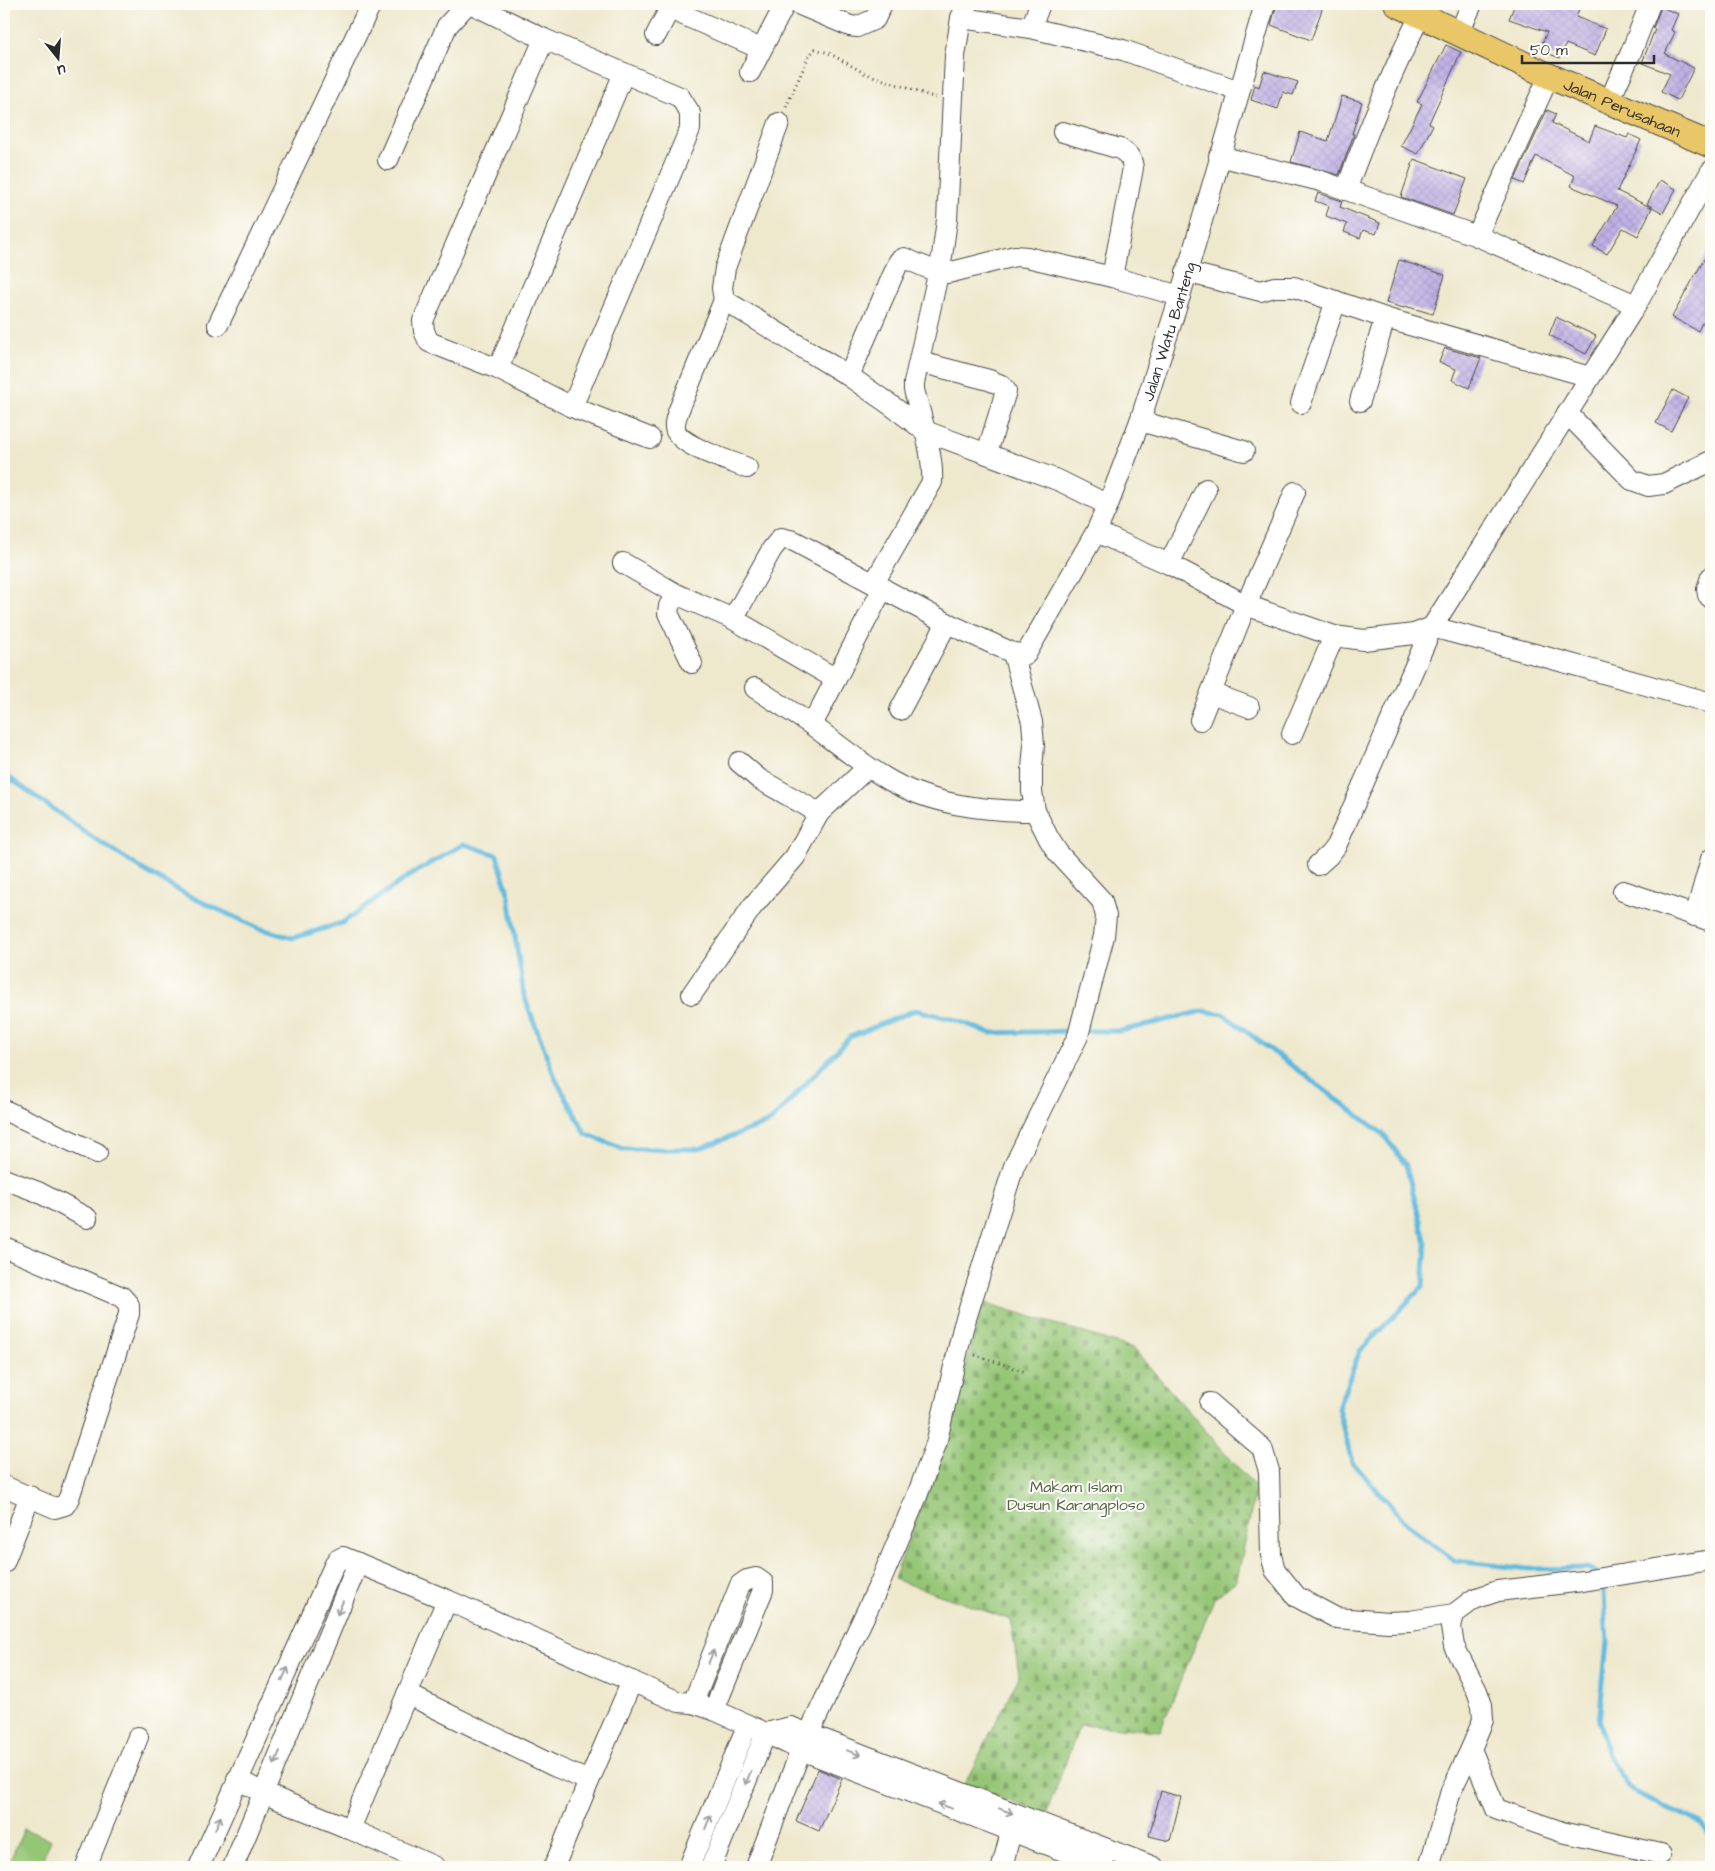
<svg xmlns="http://www.w3.org/2000/svg" width="1715" height="1871" viewBox="0 0 1715 1871" font-family="'Architects Daughter',sans-serif">
<defs>
<pattern id="cemetery-stones" width="16" height="16" patternUnits="userSpaceOnUse" patternTransform="scale(1.25)"><rect width="16" height="16" fill="#95c676"/><path d="M2 7V4a2 2 0 0 1 4 0v3zM10 15v-3a2 2 0 0 1 4 0v3z" fill="#7aa161"/></pattern>
<pattern id="building-cross-hatch" width="8" height="8" patternUnits="userSpaceOnUse" patternTransform="scale(1.25)"><rect width="8" height="8" fill="#c0b1e6"/><path d="M0 0l8 8M0 8l8-8" fill="none" stroke="#a598c5"/></pattern>
</defs>
<rect width="100%" height="100%" fill="#fdfcf7"/>
<filter id="ink" filterUnits="userSpaceOnUse"><feTurbulence type="fractalNoise" baseFrequency=".02" numOctaves="2"/><feDisplacementMap in="SourceGraphic" scale="10" xChannelSelector="R" yChannelSelector="G"/><feConvolveMatrix kernelMatrix="1 2 1 2 8 2 1 2 1" color-interpolation-filters="sRGB"/></filter>
<filter id="wash" filterUnits="userSpaceOnUse"><feTurbulence type="fractalNoise" baseFrequency=".0096" numOctaves="4" result="noise"/><feDisplacementMap in="SourceGraphic" scale="20" xChannelSelector="R" yChannelSelector="G"/><feGaussianBlur stdDeviation="1.12" result="paint"/><feColorMatrix in="noise" values="0 0 0 0 0 0 0 0 0 0 0 0 0 0 0 0 0 1.4 0 .05"/><feComposite in="paint" operator="in"/></filter>
<g filter="url(#wash)">
<rect width="100%" height="100%" fill="#eee8cd"/>
<path fill="url(#cemetery-stones)" stroke="#607850" d="M 983,1302 L 1133,1348 L 1256,1488 L 1237,1580 L 1214,1599 L 1160,1731 L 1080,1725 L 1046,1814 L 964,1785 L 1019,1677 L 1011,1620 L 894,1579 L 945,1444 Z"/>
<path fill="#95c676" stroke="#607850" d="M 24,1829 L 51,1840 L 39,1867 L 7,1867 Z"/>
<g fill="none" stroke-linecap="round" stroke-linejoin="round">
<path stroke="#60b9dd" stroke-width="5" d="M 4,774 L 92,837 L 145,871 L 187,895 L 258,928 L 293,938 L 342,923 L 409,876 L 464,844 L 497,855 L 509,896 L 524,996 L 556,1080 L 586,1134 L 623,1149 L 698,1149 L 770,1122 L 850,1037 L 915,1010 L 953,1019 L 990,1033 L 1074,1031
M 1085,1031 L 1121,1031 L 1203,1011 L 1223,1014 L 1383,1134 L 1406,1165 L 1426,1244 L 1423,1286 L 1360,1351 L 1338,1408 L 1352,1462 L 1410,1527 L 1455,1561 L 1530,1569 L 1586,1568 L 1595,1573
M 1600,1582 L 1604,1593 L 1607,1642 L 1599,1722 L 1608,1755 L 1630,1789 L 1665,1808 L 1702,1823 L 1711,1837"/>
</g>
<g id="blocks">
<path fill="url(#building-cross-hatch)" d="M 1277,4 L 1324,4 L 1311,40 L 1271,25 Z
M 1515,4 L 1581,4 L 1576,17 L 1606,29 L 1595,56 L 1566,44 L 1560,58 L 1539,50 L 1547,32 L 1509,19 Z
M 1661,7 L 1678,14 L 1671,30 L 1675,32 L 1665,54 L 1694,68 L 1678,100 L 1661,92 L 1670,74 L 1642,63 L 1655,29 L 1653,28 Z
M 1446,45 L 1461,52 L 1429,123 L 1433,125 L 1418,154 L 1401,146 L 1422,104 L 1417,102 Z
M 1264,71 L 1298,82 L 1293,95 L 1283,92 L 1278,109 L 1251,100 L 1255,85 L 1259,87 Z
M 1342,96 L 1362,102 L 1352,134 L 1354,134 L 1339,175 L 1291,162 L 1300,132 L 1328,141 Z
M 1547,110 L 1556,114 L 1552,123 L 1589,141 L 1595,126 L 1627,138 L 1629,134 L 1641,140 L 1617,191 L 1652,208 L 1638,236 L 1623,228 L 1607,254 L 1593,246 L 1617,206 L 1571,186 L 1575,176 L 1536,156 L 1524,184 L 1515,180 Z
M 1414,159 L 1467,179 L 1453,215 L 1401,197 Z
M 1660,180 L 1676,189 L 1663,213 L 1647,204 Z
M 1318,193 L 1342,201 L 1340,207 L 1380,223 L 1376,234 L 1363,230 L 1360,238 L 1344,232 L 1347,224 L 1326,216 L 1329,206 L 1315,201 Z
M 1711,247 L 1711,327 L 1702,323 L 1698,331 L 1672,317 Z
M 1399,260 L 1445,275 L 1433,314 L 1405,306 L 1404,308 L 1386,303 Z
M 1556,317 L 1596,336 L 1586,354 L 1549,335 Z
M 1445,348 L 1481,358 L 1469,388 L 1452,380 L 1456,369 L 1439,362 Z
M 1673,390 L 1688,398 L 1671,431 L 1656,423 Z
M 818,1769 L 842,1779 L 819,1831 L 796,1821 Z
M 1161,1791 L 1181,1797 L 1170,1841 L 1149,1836 Z"/>
</g>
</g>
<g filter="url(#ink)">
<use href="#blocks" fill-opacity="0" stroke="#484743" stroke-width="1"/>
<g fill="none" stroke-linecap="round" stroke-linejoin="round">
<g stroke="#484743" stroke-width="22">
<g id="minor">
<path d="M 472,4 L 544,39 L 680,97 L 690,113 L 690,129 L 572,407"/>
<path d="M 798,4 L 850,26 L 857,27 L 875,19 L 882,4"/>
<path d="M 670,9 L 761,49"/>
<path d="M 961,18 L 1031,28 L 1123,50 L 1239,91"/>
<path d="M 1031,28 L 1040,4"/>
<path d="M 1459,33 L 1472,4"/>
<path d="M 656,35 L 672,4"/>
<path d="M 544,39 L 423,321 L 424,331 L 429,342 L 498,369 L 572,407 L 650,438"/>
<path d="M 750,72 L 785,4"/>
<path d="M 1609,102 L 1632,50 L 1650,4"/>
<path d="M 779,123 L 725,268 L 722,288 L 724,300 L 849,376 L 892,406 L 925,431 L 1060,481 L 1108,505"/>
<path d="M 1063,132 L 1120,149 C 1128,154 1132,158 1133,168 L 1112,277"/>
<path d="M 1219,156 L 1321,181 L 1477,236 L 1636,305"/>
<path d="M 388,160 L 447,26 L 467,4"/>
<path d="M 1346,190 C 1368,130 1392,71 1421,14"/>
<path d="M 1477,236 L 1549,76"/>
<path d="M 1186,272 L 1261,291 L 1274,287 L 1294,287 L 1385,318 L 1590,377"/>
<path d="M 724,300 L 678,412 C 677,416 674,422 675,427 C 675,445 731,461 747,468"/>
<path d="M 218,325 L 371,4"/>
<path d="M 920,362 L 989,380 L 1001,385 L 1006,391 L 987,453"/>
<path d="M 498,369 L 624,73"/>
<path d="M 849,376 L 899,261 L 904,258 L 939,273 L 948,273 L 1015,256 L 1027,257 L 1112,277 L 1180,296"/>
<path d="M 1360,401 L 1385,318"/>
<path d="M 1301,403 L 1336,301"/>
<path d="M 1567,413 L 1632,480 L 1648,486 L 1664,484 L 1711,461"/>
<path d="M 1140,421 L 1244,451"/>
<path d="M 1096,532 L 1169,564 L 1246,605 L 1334,636 L 1364,640 L 1414,634 L 1432,627 L 1636,305 L 1711,171"/>
<path d="M 623,563 L 676,594 L 733,619 L 836,679"/>
<path d="M 1169,564 L 1206,489"/>
<path d="M 1711,577 L 1707,589 L 1708,595 L 1711,598"/>
<path d="M 874,583 L 932,482 C 934,456 921,416 914,390 L 914,383 L 942,256 L 947,220 L 955,56 L 961,18 L 967,4"/>
<path d="M 883,588 L 812,725 C 836,743 859,762 884,777 C 929,805 984,811 1035,811"/>
<path d="M 676,594 L 669,606 L 668,613 L 692,663"/>
<path d="M 733,619 L 772,549 L 781,538 L 794,541 L 947,623 L 1013,653"/>
<path d="M 755,688 L 812,725"/>
<path d="M 1211,693 L 1249,707"/>
<path d="M 900,710 L 947,623"/>
<path d="M 1200,720 L 1246,605 L 1295,492"/>
<path d="M 1292,734 L 1334,636"/>
<path d="M 739,762 L 759,779 L 819,813"/>
<path d="M 1318,865 L 1329,855 L 1336,846 L 1432,627 L 1542,656 L 1711,703"/>
<path d="M 1623,891 L 1711,921"/>
<path d="M 1695,916 L 1711,859"/>
<path d="M 692,994 L 752,907 L 795,857 L 819,813 L 868,767"/>
<path d="M 4,1110 L 97,1153"/>
<path d="M 4,1179 L 38,1192 L 87,1218"/>
<path d="M 4,1247 L 122,1297 L 129,1305 L 129,1314 L 69,1498 L 65,1505 L 55,1508 L 4,1486"/>
<path d="M 1210,1403 L 1262,1448 L 1269,1471 L 1271,1555 L 1275,1570 L 1297,1597 L 1336,1618 L 1388,1622 L 1410,1621 L 1454,1614"/>
<path d="M 4,1563 L 30,1496"/>
<path d="M 407,1694 L 554,1766 L 589,1781"/>
<path d="M 693,1703 L 740,1585 L 747,1580 L 756,1578 L 763,1583 L 763,1590 L 714,1710"/>
<path d="M 766,1733 L 791,1727 L 1154,1867"/>
<path d="M 1471,1749 L 1496,1809 L 1562,1832 L 1661,1854"/>
<path d="M 237,1779 L 263,1793 L 350,1829 L 435,1867"/>
<path d="M 350,1829 L 447,1600"/>
<path d="M 86,1867 L 138,1737"/>
<path d="M 199,1867 L 333,1568 L 337,1560 L 343,1557 L 447,1600 L 679,1702 L 693,1703 L 714,1710 L 766,1733 L 801,1750 L 1105,1867"/>
<path d="M 233,1867 L 358,1563"/>
<path d="M 554,1867 L 589,1781 L 632,1681"/>
<path d="M 689,1867 L 747,1726"/>
<path d="M 711,1867 L 766,1733"/>
<path id="s1" d="M 756,1867 L 801,1750 L 880,1583 L 917,1496 L 936,1444 L 963,1328 L 1014,1166 L 1078,1036 L 1104,936 L 1106,916 L 1102,901 L 1058,853 L 1049,839 L 1035,811 L 1032,791 L 1032,769 L 1034,745 L 1032,722 L 1013,653 L 1026,654 L 1096,532 L 1108,505 L 1140,421 L 1180,296 L 1265,4"/>
<path d="M 1002,1867 L 1011,1832"/>
<path d="M 1429,1867 L 1451,1791 L 1471,1749 L 1483,1720 L 1482,1705 L 1477,1691 L 1454,1646 L 1451,1627 L 1454,1614 L 1474,1599 L 1498,1591 L 1583,1581 L 1711,1560"/>
</g>
</g>
<g stroke="#484743" stroke-width="27">
<g id="major">
<path id="s2" d="M 1397,4 L 1549,76 L 1711,145"/>
</g>
</g>
<path stroke="#484743" stroke-width="3" stroke-dasharray="1 4" stroke-linecap="butt" d="M 786,107 L 809,56 L 815,49 L 829,53 L 864,73 L 936,98
M 975,1355 L 1026,1372"/>
<use href="#minor" stroke="#fff" stroke-width="20"/>
<use href="#major" stroke="#e9c769" stroke-width="25"/>
</g>
<defs><path id="oneway-shaft" d="M-6 0H5M1.5-3L5.5 0L1.5 3" fill="none" stroke-width="1.6" stroke-linecap="round" stroke-linejoin="round" transform="scale(1.25)"/></defs>
<g stroke="#a0a0a0">
<use href="#oneway-shaft" transform="translate(340 1608) rotate(113)"/>
<use href="#oneway-shaft" transform="translate(711 1657) rotate(-68)"/>
<use href="#oneway-shaft" transform="translate(285 1674) rotate(-65)"/>
<use href="#oneway-shaft" transform="translate(854 1753) rotate(21)"/>
<use href="#oneway-shaft" transform="translate(277 1758) rotate(113)"/>
<use href="#oneway-shaft" transform="translate(748 1778) rotate(112)"/>
<use href="#oneway-shaft" transform="translate(945 1806) rotate(-159)"/>
<use href="#oneway-shaft" transform="translate(1006 1811) rotate(21)"/>
<use href="#oneway-shaft" transform="translate(708 1822) rotate(-68)"/>
<use href="#oneway-shaft" transform="translate(218 1823) rotate(-66)"/>
</g>
</g>
<g text-anchor="middle" stroke-width="4" stroke-linejoin="round" paint-order="stroke">
<g font-size="16" fill="#2b2b2b" stroke="#fdfcf7">
<text dy="6" stroke="none"><textPath href="#s2" startOffset="248">Jalan Perusahaan</textPath></text>
<text dy="6" stroke="none"><textPath href="#s1" startOffset="1674">Jalan Watu Banteng</textPath></text>
</g>
<g font-size="16" fill="#506145" stroke="#fdfcf7">
<text x="1076" y="1492">Makam Islam<tspan x="1076" dy="18">Dusun Karangploso</tspan></text>
</g>
</g>
<rect width="1715" height="1871" fill="none" stroke="#fdfcf7" stroke-width="20"/>
<g transform="translate(58 58) rotate(163)" stroke="#fdfcf7" stroke-width="4" paint-order="stroke">
<path d="M0-4L9 19L0 12L-9 19Z" fill="#2b2b2b"/>
<text y="-8" font-size="14" font-weight="bold" text-anchor="middle" fill="#2b2b2b">U</text>
</g>
<path d="M1522 55v8h132v-8" fill="none" stroke="#2b2b2b" stroke-width="2.5"/>
<text x="1530" y="55" font-size="15" fill="#2b2b2b" stroke="#fdfcf7" stroke-width="4" paint-order="stroke">50 m</text>
</svg>
